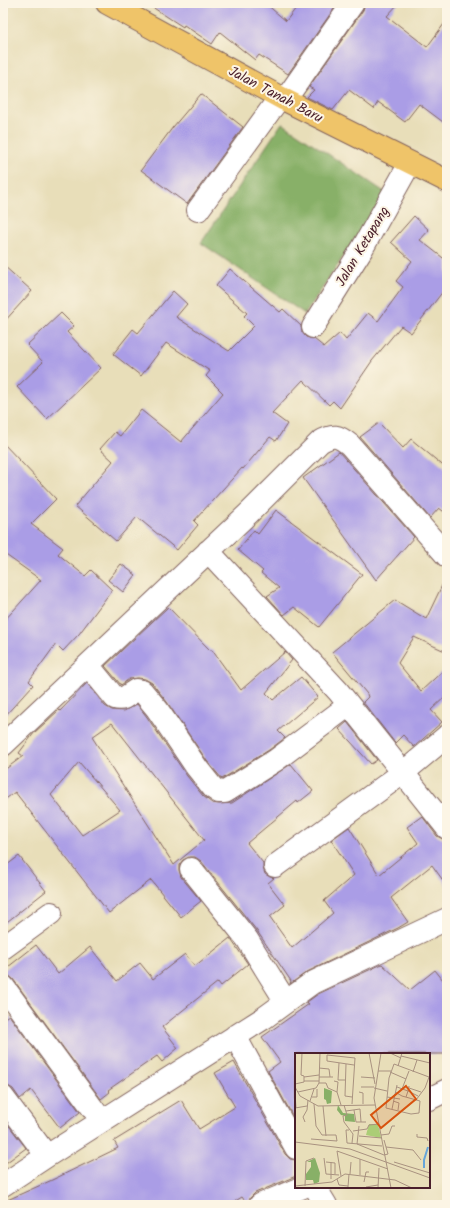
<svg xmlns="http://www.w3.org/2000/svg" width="450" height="1208" viewBox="0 0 450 1208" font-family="Kalam,sans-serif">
<rect width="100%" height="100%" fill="#fcf5e5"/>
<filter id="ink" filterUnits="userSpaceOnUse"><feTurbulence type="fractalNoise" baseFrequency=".025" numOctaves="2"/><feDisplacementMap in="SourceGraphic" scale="8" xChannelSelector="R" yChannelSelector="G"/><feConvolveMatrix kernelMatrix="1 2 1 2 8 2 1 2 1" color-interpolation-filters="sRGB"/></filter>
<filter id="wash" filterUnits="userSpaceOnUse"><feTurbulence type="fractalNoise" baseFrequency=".012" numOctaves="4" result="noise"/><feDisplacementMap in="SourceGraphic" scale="16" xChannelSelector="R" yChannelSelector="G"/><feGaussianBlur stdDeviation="0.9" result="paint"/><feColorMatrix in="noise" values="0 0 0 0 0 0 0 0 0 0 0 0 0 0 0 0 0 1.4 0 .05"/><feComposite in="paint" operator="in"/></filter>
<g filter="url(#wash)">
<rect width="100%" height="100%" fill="#e8deb9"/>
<path fill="#88b067" stroke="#696849" d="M 282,123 L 386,193 L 305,314 L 201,243 Z"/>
<g id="blocks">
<path fill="#aa9de6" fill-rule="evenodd" d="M 146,3 L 265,3 L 286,21 L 300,3 L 338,3 L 288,74 L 259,55 L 255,60 L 220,32 L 212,44 L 184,25 L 183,27 Z
M 365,3 L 399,3 L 387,16 L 427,47 L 447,20 L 447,125 L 419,104 L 405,122 L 378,102 L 374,109 L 349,90 L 333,110 L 307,97 L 314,90 L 309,87 L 363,10 Z
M 201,94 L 243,127 L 187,204 L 141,170 L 173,127 Z
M 414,216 L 429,230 L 420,240 L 447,261 L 447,286 L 411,333 L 401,326 L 372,361 L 340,408 L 333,401 L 329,405 L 303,380 L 272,413 L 287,424 L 276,441 L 270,437 L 243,469 L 242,468 L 194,521 L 198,525 L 177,550 L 137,517 L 116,541 L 75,506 L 113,461 L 100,449 L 115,432 L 120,436 L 141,410 L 181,442 L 223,393 L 206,376 L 210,371 L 166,343 L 141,376 L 113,354 L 133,329 L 138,333 L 173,291 L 187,304 L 176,317 L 229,351 L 254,326 L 244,316 L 247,313 L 216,286 L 230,269 L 280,312 L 283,309 L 301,326 L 302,332 L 306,337 L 314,339 L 324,347 L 340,333 L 346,340 L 368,313 L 378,321 L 403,287 L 396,281 L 412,261 L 391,242 Z
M 3,265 L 32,291 L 3,323 Z
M 61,313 L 74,326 L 67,332 L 101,368 L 47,419 L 17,387 L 43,362 L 27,345 Z
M 379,423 L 403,448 L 411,439 L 447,469 L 447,514 L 439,508 L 430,518 L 360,437 Z
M 3,443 L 56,499 L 31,524 L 63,548 L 58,554 L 85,576 L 91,570 L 112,590 L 79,634 L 63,651 L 56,644 L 29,681 L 33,685 L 3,718 L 3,622 L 41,580 L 3,553 Z
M 339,452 L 414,537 L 376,580 L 303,478 Z
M 276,510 L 362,574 L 319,627 L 294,607 L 284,615 L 267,596 L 279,588 L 261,573 L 263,571 L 238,550 L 254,530 L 258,534 Z
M 121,564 L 136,575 L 123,592 L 108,580 Z
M 447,575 L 447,652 L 414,637 L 398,663 L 421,691 L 447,667 L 447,695 L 431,710 L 442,722 L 414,747 L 403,735 L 395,743 L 363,702 L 368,697 L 367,694 L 332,652 L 395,600 L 426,619 Z
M 168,607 L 210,650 L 212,650 L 241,690 L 285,652 L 292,660 L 266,693 L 273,700 L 301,677 L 318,697 L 278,731 L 285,738 L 269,750 L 222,779 L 207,761 L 167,702 L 152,683 L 145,679 L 138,678 L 129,679 L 121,685 L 105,666 Z
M 87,683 L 105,706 L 112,710 L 124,711 L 137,704 L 147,717 L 187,776 L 203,796 L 212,803 L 219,804 L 232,803 L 291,764 L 313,791 L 298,803 L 297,801 L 247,843 L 263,863 L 263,868 L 265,874 L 270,877 L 274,878 L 268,883 L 285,905 L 270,917 L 292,948 L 333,913 L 324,901 L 354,875 L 331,840 L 349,827 L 379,875 L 418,843 L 407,827 L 422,816 L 437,836 L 445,840 L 447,843 L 447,886 L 432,865 L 391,898 L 408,922 L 398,928 L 307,972 L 290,984 L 291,981 L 257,931 L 201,861 L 195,857 L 189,857 L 183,860 L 179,865 L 179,870 L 181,877 L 201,901 L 181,917 L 151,880 L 109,913 L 15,792 L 3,801 L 3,771 L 23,756 L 19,753 L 34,733 L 59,710 L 60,711 ZM 112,723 L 204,840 L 174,865 L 92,737 ZM 79,762 L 120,810 L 82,835 L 51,795 Z
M 347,722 L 377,760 L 371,764 L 339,729 Z
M 19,856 L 46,891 L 3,925 L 3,868 Z
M 230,938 L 248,964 L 221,986 L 218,982 L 162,1027 L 178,1048 L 162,1062 L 157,1056 L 108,1090 L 110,1092 L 101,1099 L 13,979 L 8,975 L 5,974 L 3,971 L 36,945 L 58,974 L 90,947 L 117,981 L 140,963 L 153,979 L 185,954 L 195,966 Z
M 382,964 L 410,990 L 435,970 L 447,985 L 447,1054 L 296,1054 L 296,1122 L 268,1071 L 280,1062 L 262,1037 L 309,1004 L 307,1002 L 318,994 Z
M 9,1015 L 80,1112 L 60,1128 L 31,1090 L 20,1099 L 13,1089 L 8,1086 L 3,1085 L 3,1019 Z
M 234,1062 L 285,1154 L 290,1159 L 296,1160 L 296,1176 L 255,1193 L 250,1198 L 248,1205 L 242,1197 L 229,1205 L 3,1205 L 3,1202 L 52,1180 L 118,1148 L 114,1141 L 181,1100 L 199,1129 L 235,1107 L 215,1073 Z
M 3,1118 L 26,1148 L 3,1165 Z"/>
</g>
</g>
<g filter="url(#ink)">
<use href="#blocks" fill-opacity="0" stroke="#81625d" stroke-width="1"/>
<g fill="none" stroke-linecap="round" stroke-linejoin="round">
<g stroke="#81625d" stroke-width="24">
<path id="minor" d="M 285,100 L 353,3
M 198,210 L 280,97
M 313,327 L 362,249 L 410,163
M 208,551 L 338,691 L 447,828
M 88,665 L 115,698 C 124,701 129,694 136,690 L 142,691 L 157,709 L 197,768 L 213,788 L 219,792 L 225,792 L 276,760 L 349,705
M 3,745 L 249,513 L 320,442 C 333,434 338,435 350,445 L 447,556
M 275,866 L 404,772 L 447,736
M 191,869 L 247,939 L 286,1002
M 3,948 L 51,913
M 3,986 L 102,1121
M 235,1036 L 296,1148
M 3,1097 L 47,1156
M 429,1099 L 447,1090
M 3,1185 L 47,1156 L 264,1018 L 312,983 L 447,919
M 315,1187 L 326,1205
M 260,1205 L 303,1187"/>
</g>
<g stroke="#81625d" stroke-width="24">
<path id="major" d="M 107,3 L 285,100 L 447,181"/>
</g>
<use href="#minor" stroke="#fff" stroke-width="22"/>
<use href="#major" stroke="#efc469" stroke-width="22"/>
</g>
</g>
<g text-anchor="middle" stroke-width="4" stroke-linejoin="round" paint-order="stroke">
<g font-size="14" fill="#4a1f2b" stroke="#fcf5e5">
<text transform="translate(276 94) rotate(28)" y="5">Jalan Tanah Baru</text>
<text transform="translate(362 246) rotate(-59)" y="5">Jalan Ketapang</text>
</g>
</g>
<g transform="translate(295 1053)">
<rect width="135" height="135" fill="#e8deb9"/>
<path d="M 74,71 L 83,71 L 86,85 L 71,82 Z" fill="#abcd76"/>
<path d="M 29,35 L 37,38 L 36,50 L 32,51 L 31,47 L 29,46 ZM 43,52 L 48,60 L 59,61 L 60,69 L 50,68 L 50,63 L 46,62 L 42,57 ZM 20,105 L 25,120 L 24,129 L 19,131 L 18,127 L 11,127 L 11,121 L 16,114 L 16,109 L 12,109 Z" fill="#88b067"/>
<path fill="none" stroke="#67a5d9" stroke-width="2" d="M 129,115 L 129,107 L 133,94"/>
<path fill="none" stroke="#a99280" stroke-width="1" d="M 74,0 L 80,31M 86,0 L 79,45 L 96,135M 95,0 L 106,5M 106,3 L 135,10M 44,10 L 43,27 L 50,27M 51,11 L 50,43 L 57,44M 103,13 L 107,0M 24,15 L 34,16 L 35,24M 83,18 L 96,18M 95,19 L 111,26M 118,19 L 122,7M 6,22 L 7,0M 9,24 L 24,22M 24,24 L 38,24M 66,24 L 80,25M 9,28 L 24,28M 39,28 L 43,29 L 42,39M 24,30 L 31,30 L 33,35 L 42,39 L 46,52M 0,31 L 9,29 L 9,23 L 6,22M 0,34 L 5,43 L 23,53 L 80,52M 66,34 L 79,34M 102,34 L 113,38 L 114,33M 79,35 L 92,38M 114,35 L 126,39M 107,36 L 114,18M 3,39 L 21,35 L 24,30 L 25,0M 64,39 L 68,40 L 68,51M 100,39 L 107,43 L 125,48 L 124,60 L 116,61 L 91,55 L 94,25 L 99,11 L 134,24 L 130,35 L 121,47M 0,41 L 1,55M 17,44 L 22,44 L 22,36M 92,44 L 105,46M 111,44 L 113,38 L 123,43M 15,48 L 19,36M 98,48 L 104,50 L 103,57M 57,51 L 60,5 L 32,2 L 32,8 L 59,12M 49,52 L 52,62 L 48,63 L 49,69 L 58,81 L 57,90M 28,53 L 31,83M 0,55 L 12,53M 97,56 L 102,32M 59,57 L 61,69 L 66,69M 51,58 L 65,56 L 66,69 L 71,69M 10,69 L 8,64 L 12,57 L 13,47M 54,77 L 51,77 L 52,90 L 87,93M 58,78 L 72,76 L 74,72 L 84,71M 122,81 L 122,84 L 132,85 L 133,88M 86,82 L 94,81 L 97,73 L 100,73M 64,83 L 87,85M 16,86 L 42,88 L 41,82 L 27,82 L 21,73 L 19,51M 0,89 L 55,96 L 135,125M 62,91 L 89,102 L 93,101 L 89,87M 62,91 L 64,73M 91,94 L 118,97 L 126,107M 42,98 L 93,116M 42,98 L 46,123M 29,105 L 31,121 L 44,122M 31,109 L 40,110 L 40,121M 99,109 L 135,120M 55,121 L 56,109M 65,122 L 65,106M 36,126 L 36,109M 42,126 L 44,132 L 53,133M 69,129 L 71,119 L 74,119M 0,133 L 37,129 L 50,121 L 100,127 L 117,135M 10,133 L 11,108 L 19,105M 53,134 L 54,121M 71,134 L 83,132M 83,135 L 84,115"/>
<path fill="#d8530f" fill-opacity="0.15" stroke="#d8530f" stroke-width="2" d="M 111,33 L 121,46 L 86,75 L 76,62 Z"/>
<rect width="135" height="135" fill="none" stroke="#4a1f2b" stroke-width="2"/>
</g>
<rect width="450" height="1208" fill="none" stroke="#fcf5e5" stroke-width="16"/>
</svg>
